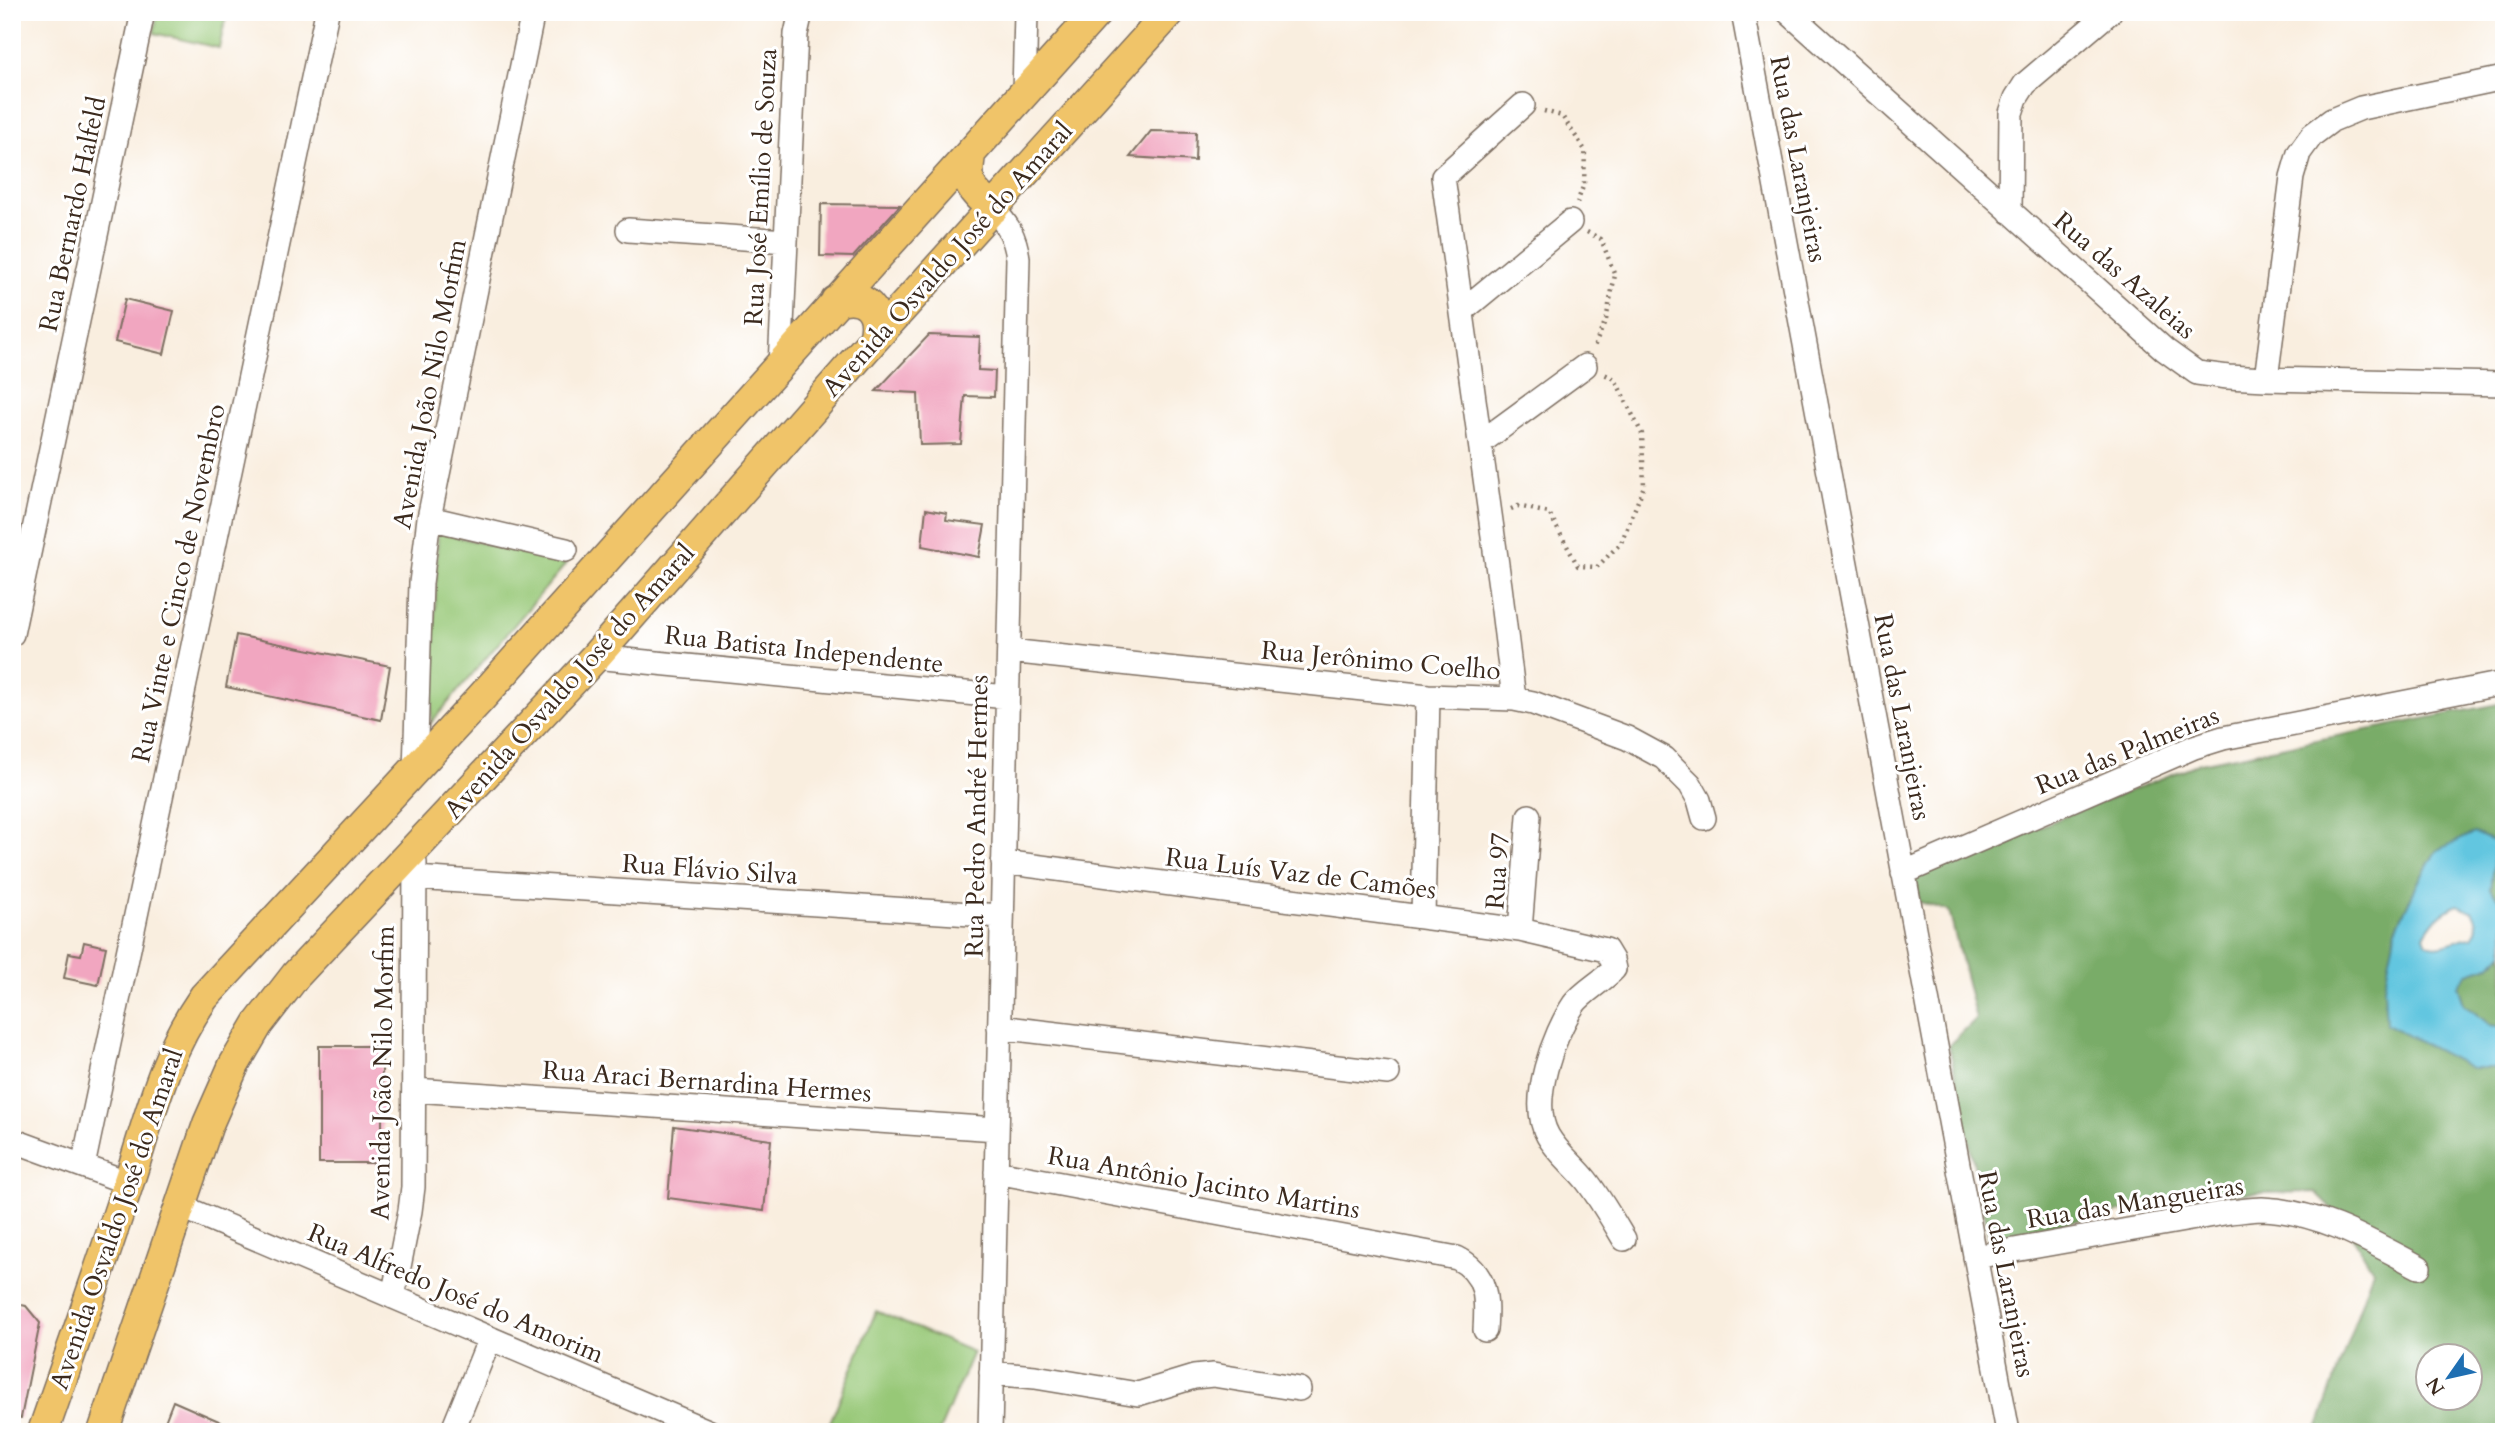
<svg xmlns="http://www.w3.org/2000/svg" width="2516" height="1444" viewBox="0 0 2516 1444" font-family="Cardo,serif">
<rect width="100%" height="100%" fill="#fff"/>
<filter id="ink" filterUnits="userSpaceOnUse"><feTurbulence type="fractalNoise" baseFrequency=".0143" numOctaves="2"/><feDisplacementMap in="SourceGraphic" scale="14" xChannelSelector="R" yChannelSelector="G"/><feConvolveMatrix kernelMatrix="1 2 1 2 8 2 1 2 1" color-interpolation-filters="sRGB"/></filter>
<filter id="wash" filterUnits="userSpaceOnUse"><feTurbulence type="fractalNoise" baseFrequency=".00686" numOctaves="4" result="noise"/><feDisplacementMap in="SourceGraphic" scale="28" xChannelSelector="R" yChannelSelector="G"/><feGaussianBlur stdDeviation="1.57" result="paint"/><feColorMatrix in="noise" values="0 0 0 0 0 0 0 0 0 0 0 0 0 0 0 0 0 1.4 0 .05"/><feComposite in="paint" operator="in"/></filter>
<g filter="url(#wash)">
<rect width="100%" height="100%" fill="#f9eedf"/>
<path fill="#97c877" stroke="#69794a" stroke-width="2" d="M 158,12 L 227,12 L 219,48 L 154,33 Z
M 438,532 L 566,564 L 431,723 Z
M 876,1311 L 973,1352 L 939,1432 L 826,1432 Z"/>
<path fill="#79ac68" stroke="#5a6b43" stroke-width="2" fill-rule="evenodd" d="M 2504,703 L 2504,904 L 2490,889 L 2495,842 L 2436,851 L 2419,881 L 2396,929 L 2391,958 L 2386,1024 L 2412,1036 L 2496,1068 L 2504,1062 L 2504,1432 L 2316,1432 L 2373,1270 L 2343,1220 L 2315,1192 L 2210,1194 L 1989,1238 L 1949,1045 L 1976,1019 L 1949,911 L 1919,902 L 1915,876 L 2200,763 ZM 2428,1356 L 2470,1356 L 2470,1398 L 2428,1398 Z
M 2504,953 L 2504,1027 L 2490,1025 L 2464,1004 L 2458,986 L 2468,973 L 2489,966 Z"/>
<path fill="#62c6e0" stroke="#4e787f" stroke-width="2" fill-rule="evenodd" d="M 2474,833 L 2496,842 L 2490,889 L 2504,904 L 2504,953 L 2489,966 L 2468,973 L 2458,986 L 2464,1004 L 2490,1025 L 2504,1027 L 2504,1062 L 2496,1068 L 2471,1068 L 2386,1024 L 2384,987 L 2396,929 L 2419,881 L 2436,851 ZM 2457,905 L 2472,911 C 2477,920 2480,928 2472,937 C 2456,938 2443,950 2427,944 L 2424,936 C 2431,921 2442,912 2457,905 Z"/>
<g id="blocks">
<path fill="#f1a6c0" d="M 1151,131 L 1196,132 L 1195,161 L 1130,157 Z
M 821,204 L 900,205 L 853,257 L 820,256 Z
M 125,299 L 174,311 L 164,354 L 115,342 Z
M 929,335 L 980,337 L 978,370 L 995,371 L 994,397 L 965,396 L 961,444 L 920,445 L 918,393 L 876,391 Z
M 926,509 L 947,513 L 946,520 L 985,525 L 979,557 L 922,546 Z
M 236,635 L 390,666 L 381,720 L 226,687 Z
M 84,942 L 106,947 L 98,985 L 64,978 L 69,953 L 81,955 Z
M 319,1046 L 382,1046 L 382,1163 L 319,1163 Z
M 674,1126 L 771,1140 L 764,1211 L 668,1198 Z
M 12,1303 L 26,1306 L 40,1323 L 21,1418 L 12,1417 Z
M 173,1401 L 244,1432 L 161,1432 Z"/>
</g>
</g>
<g filter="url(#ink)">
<use href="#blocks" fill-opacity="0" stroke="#7e6f62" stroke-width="2"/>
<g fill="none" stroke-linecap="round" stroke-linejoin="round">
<g stroke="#7e6f62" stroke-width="26">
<path id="minor" d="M 1743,12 L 2008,1432
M 1788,12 L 2165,350 L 2197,373 L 2228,377 L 2266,379 L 2504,384
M 1024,94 L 1026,12
M 2010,212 L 2011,113 L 2016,98 L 2025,84 L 2110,12
M 628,230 L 786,241
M 1462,311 L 1570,222
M 780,366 L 796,34 L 801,12
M 2266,379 L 2292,177 L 2299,153 L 2312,135 L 2332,120 L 2361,108 L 2504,78
M 1480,443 L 1585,366
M 429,518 L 566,550
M 12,634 L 143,12
M 1009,651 L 1428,696 L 1514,699 L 1533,703 L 1627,738 L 1664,758 L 1690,784 L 1699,800 L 1704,818
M 595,657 L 1007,697
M 1514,699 L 1500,586 L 1443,177 L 1523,105
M 415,770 L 421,583 L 429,518 L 533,12
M 1003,862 L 1520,930 L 1606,950 L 1612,960 L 1614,969 C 1602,982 1584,991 1574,1004 C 1554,1034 1528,1102 1548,1136 C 1557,1152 1574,1165 1586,1180 C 1600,1198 1612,1219 1624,1239
M 1903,873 L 2194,747 L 2223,738 L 2504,683
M 415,878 L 1002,916
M 1423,917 L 1428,696
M 1520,930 L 1529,816
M 999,1027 L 1388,1073
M 414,1090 L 997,1129
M 12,1140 L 129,1183
M 83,1166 L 327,12
M 996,1172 L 1457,1258 C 1488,1274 1487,1300 1485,1330
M 180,1206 L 710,1432
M 1975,1257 L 2230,1212 C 2241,1211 2252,1209 2262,1209 C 2319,1211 2370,1241 2419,1267
M 393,1297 L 410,1211 L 413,1187 L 415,863
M 991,1373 L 1035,1377 L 1138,1394 L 1194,1377 L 1213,1375 L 1299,1389
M 452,1432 L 490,1338
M 990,1432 L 1018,258 C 1015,236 1008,225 993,209"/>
</g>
<g stroke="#7e6f62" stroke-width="33">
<path id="major" d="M 970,155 C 965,186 971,190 993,209
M 836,301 C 865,292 882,310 874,339
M 43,1432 C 72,1349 101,1267 128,1184 C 151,1115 162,1057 204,997 L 480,699 L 1097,12
M 103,1432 L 208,1124 L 234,1065 L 258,1024 L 296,975 L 595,657 L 874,339 L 1170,12"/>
</g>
<path stroke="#7e6f62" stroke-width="4.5" stroke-dasharray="2 5" stroke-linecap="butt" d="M 1544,111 L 1562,116 L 1585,150 L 1584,184 L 1577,203
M 1587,232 L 1601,239 L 1615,275 L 1606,320 L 1593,349
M 1511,509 L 1518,506 L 1549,513 L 1578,566 L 1597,567 L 1621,543 L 1644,486 L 1642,434 L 1615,379 L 1602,373"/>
<use href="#minor" stroke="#fff" stroke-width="23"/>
<use href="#major" stroke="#f0c469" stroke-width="30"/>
</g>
</g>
<g text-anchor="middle" stroke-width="6" stroke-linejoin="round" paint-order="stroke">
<g font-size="26" fill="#3b2a1e" stroke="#fff">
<text transform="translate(1799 159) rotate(79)" y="9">Rua das Laranjeiras</text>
<text transform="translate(760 187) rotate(-87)" y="9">Rua José Emílio de Souza</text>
<text transform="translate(72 214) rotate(-78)" y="9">Rua Bernardo Halfeld</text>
<text transform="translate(947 259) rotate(-48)" y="9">Avenida Osvaldo José do Amaral</text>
<text transform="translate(2125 275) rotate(41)" y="9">Rua das Azaleias</text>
<text transform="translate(429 384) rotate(-79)" y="9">Avenida João Nilo Morfim</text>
<text transform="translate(178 583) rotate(-78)" y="9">Rua Vinte e Cinco de Novembro</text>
<text transform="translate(804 649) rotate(6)" y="9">Rua Batista Independente</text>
<text transform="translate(1381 660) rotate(5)" y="9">Rua Jerônimo Coelho</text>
<text transform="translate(569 681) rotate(-48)" y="9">Avenida Osvaldo José do Amaral</text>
<text transform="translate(1903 717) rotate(79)" y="9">Rua das Laranjeiras</text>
<text transform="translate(2127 750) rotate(-22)" y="9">Rua das Palmeiras</text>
<text transform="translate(976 816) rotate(-89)" y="9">Rua Pedro André Hermes</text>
<text transform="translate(710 869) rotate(4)" y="9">Rua Flávio Silva</text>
<text transform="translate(1497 871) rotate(-86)" y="9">Rua 97</text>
<text transform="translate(1301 873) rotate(7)" y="9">Rua Luís Vaz de Camões</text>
<text transform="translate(382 1073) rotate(-89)" y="9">Avenida João Nilo Morfim</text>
<text transform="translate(707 1081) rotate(4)" y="9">Rua Araci Bernardina Hermes</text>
<text transform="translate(1204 1182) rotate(10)" y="9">Rua Antônio Jacinto Martins</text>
<text transform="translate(2135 1202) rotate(-9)" y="9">Rua das Mangueiras</text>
<text transform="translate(116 1219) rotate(-71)" y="9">Avenida Osvaldo José do Amaral</text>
<text transform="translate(2007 1274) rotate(79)" y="9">Rua das Laranjeiras</text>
<text transform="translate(456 1293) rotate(23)" y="9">Rua Alfredo José do Amorim</text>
</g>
</g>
<rect width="2516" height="1444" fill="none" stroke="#fff" stroke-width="42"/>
<g transform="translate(2449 1377) rotate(236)"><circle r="33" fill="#ffffff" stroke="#b1aaa5" stroke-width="2"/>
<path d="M0-5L12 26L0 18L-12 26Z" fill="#1f6fb2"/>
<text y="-10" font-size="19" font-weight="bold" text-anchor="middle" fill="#3b2a1e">N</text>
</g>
</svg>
